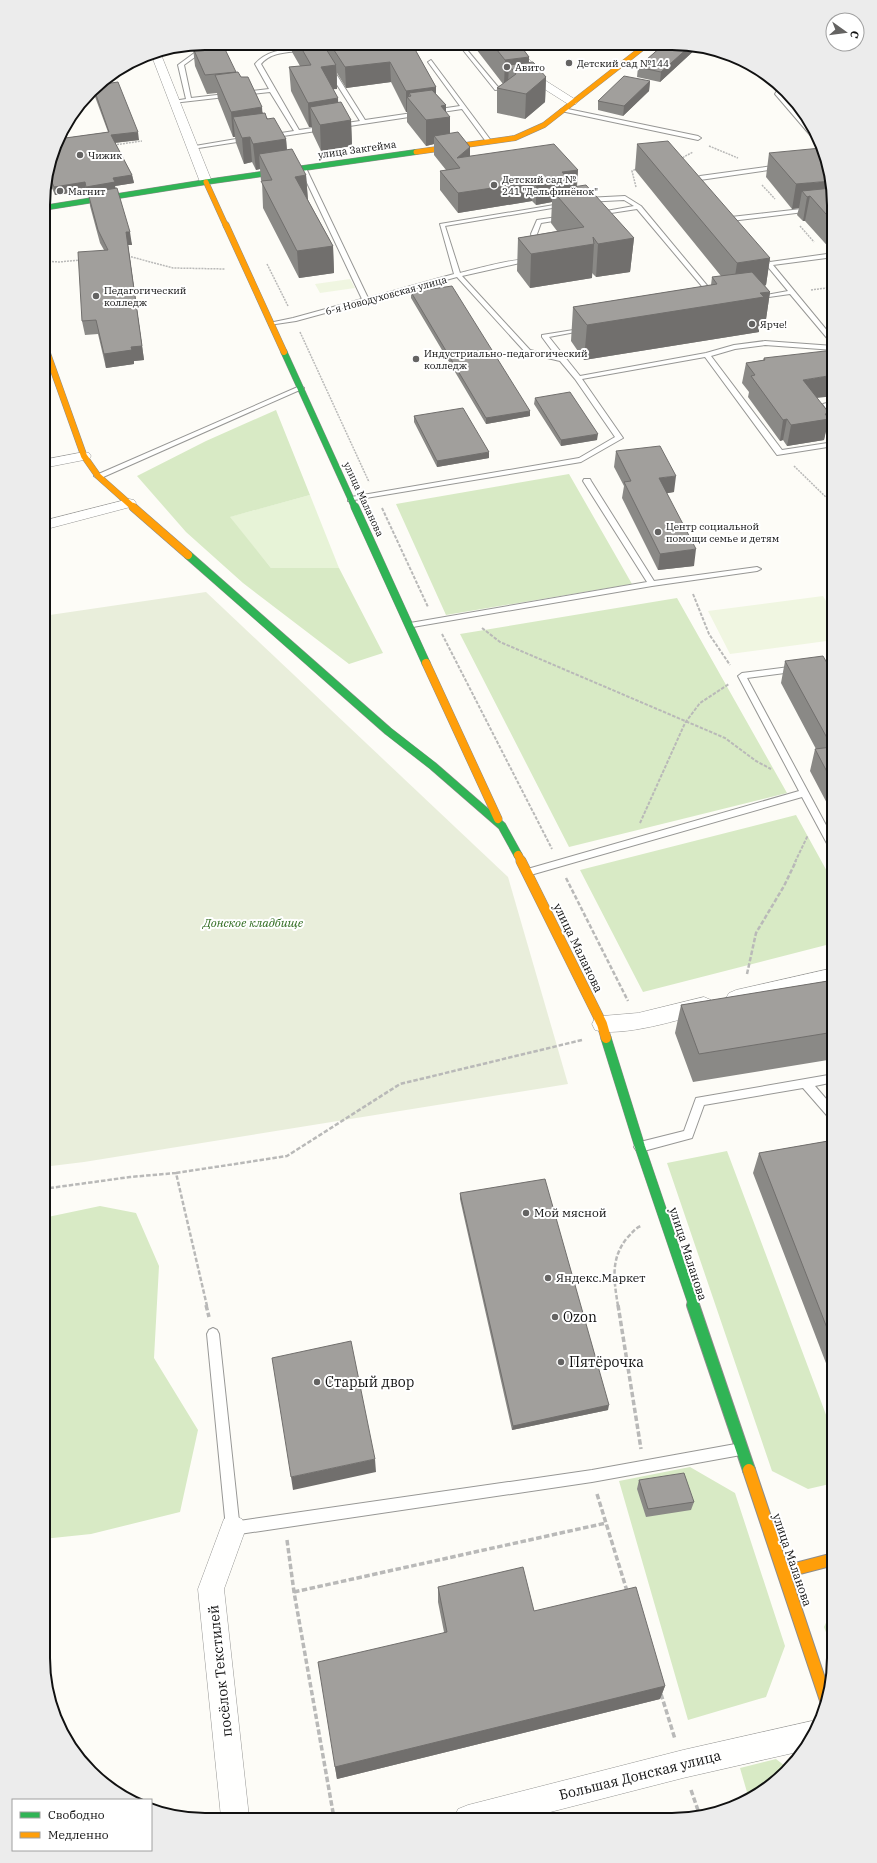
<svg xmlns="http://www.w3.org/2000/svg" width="877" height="1863" viewBox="0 0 877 1863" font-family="'IBM Plex Serif',serif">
<rect width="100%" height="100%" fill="#fdfcf7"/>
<path fill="#e7f3d7" d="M 310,495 L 339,568 L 271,568 L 229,517 Z"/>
<path fill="#d8eac5" d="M 276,410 L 310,495 L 230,517 L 271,568 L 339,568 L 383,653 L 349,664 L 243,583 L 186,532 L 137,476 L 206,441 Z
M 569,474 L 632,584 L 446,615 L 396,504 Z
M 677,598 L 787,793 L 569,847 L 460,634 Z
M 796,815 L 834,884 L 834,943 L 643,992 L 580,870 Z
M 727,1151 L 834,1436 L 834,1483 L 808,1489 L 772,1471 L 667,1163 Z
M 100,1206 L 136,1213 L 159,1266 L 154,1358 L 198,1430 L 180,1512 L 91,1534 L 43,1539 L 43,1218 Z
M 690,1467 L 735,1493 L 785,1646 L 766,1697 L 688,1720 L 619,1481 Z
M 834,1606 L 834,1653 L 824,1627 Z
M 776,1759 L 789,1769 L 762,1793 L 749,1799 L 740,1768 Z"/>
<path fill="#e9eedb" d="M 206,592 L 508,877 L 568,1084 L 84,1162 L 43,1167 L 43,616 Z"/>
<path fill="#f0f6e1" d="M 350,279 L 355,288 L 320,293 L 315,284 Z
M 823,596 L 834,614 L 834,640 L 730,654 L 708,611 Z"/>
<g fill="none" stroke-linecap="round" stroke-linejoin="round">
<g stroke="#979795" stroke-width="2">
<path id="lane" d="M 208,43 L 214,43 L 184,65 L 191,98 L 269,89 L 255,64 C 268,49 288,49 306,47 L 308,50 C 291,53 273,50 261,64 L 299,130 L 360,121 L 327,69 L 330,67 L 333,69 L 365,120 L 460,106 L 428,62 L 431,60 L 492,142 L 487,143 L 462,109 L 270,138 L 267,136 L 268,135 L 294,131 L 270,92 L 173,103 L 173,101 L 186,99 L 178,65 Z
M 459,45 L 463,45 L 498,87 L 510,85 L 513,87 L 512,88 L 495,90 Z
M 780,86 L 784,89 L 781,94 L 815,134 L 820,144 L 817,143 L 775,94 Z
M 563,108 L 698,136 L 701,138 L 698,140 L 561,111 L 560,110 Z
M 248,137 L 251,139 L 250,140 L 192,149 L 189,147 Z
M 780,165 L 783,167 L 782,168 L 700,180 L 697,178 L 700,176 Z
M 303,166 L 306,168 L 368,298 L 454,274 L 440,224 L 566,203 L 567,204 L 564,206 L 445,226 L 460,273 C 472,270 526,255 533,260 L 462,276 L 530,350 L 556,356 L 542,337 L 542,335 L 586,328 L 586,330 L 549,337 L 580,376 L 706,353 L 734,345 L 765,341 L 834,346 L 834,350 L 765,345 L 735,349 L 711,356 L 782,450 L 834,442 L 834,446 L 777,455 L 705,357 L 582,379 L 623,438 L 581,462 L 348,501 L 348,497 L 351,497 L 579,458 L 615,437 L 575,379 L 560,361 L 526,353 L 457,277 L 296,321 L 269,325 L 269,323 L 293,318 L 362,299 L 300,168 Z
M 625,196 L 641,206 L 715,295 L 715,297 L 711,297 L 637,209 L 598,215 L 595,213 L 634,206 L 624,200 L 586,202 L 583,200 L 586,198 Z
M 810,208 L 812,209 L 812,211 L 731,221 L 728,219 L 731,217 Z
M 564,216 L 567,218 L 566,219 L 541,223 L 537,234 L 540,247 L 535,248 L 531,234 L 537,220 Z
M 758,253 L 762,253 L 770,262 L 834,253 L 834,257 L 773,265 L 834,339 L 834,345 L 832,344 L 790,294 L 755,299 L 755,297 L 788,291 L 758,255 Z
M 300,386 L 304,388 L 302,389 L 101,478 L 98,478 L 94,476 Z
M 834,401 L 834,405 L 832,405 L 834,409 L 834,416 L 831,416 L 823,404 Z
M 584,479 L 590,479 L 591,481 L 654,581 L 757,567 L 761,569 L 757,571 L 652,586 L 407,628 L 406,626 L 410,623 L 647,582 L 583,481 Z
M 834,661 L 834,667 L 815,670 L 811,667 L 815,664 Z
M 797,666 L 801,669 L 800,671 L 747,678 L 834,840 L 834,852 L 831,851 L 802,797 L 527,876 L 524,874 L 522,872 L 524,870 L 799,791 L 738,676 L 742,673 Z
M 834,1074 L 834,1082 L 815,1086 L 834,1108 L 834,1121 L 830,1119 L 803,1088 L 704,1105 L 692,1138 L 640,1152 L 636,1150 L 634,1147 L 636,1144 L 640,1142 L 684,1131 L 696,1098 Z
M 213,1328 L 217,1330 L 219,1334 L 239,1521 L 592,1470 L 741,1443 L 746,1445 L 747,1449 L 746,1453 L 741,1455 L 592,1482 L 233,1535 L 228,1533 L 226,1528 L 207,1334 L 209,1330 Z"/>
</g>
<g stroke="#979795" stroke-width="1">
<path id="street" d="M 508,45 L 518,45 L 546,81 L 576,100 L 577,102 L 576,104 L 568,104 L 538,85 Z
M 160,52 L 212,182 L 210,184 L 202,184 L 200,182 L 151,54 Z
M 84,452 L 89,453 L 91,456 L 89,459 L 43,468 L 43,460 Z
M 129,499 L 134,500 L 136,503 L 134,506 L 43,530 L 43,521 Z
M 834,968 L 834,983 L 736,1006 L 729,1003 L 726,998 L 729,993 L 736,990 Z
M 704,997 L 711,1000 L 714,1005 L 711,1010 C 685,1019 620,1038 595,1030 L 592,1024 L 595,1018 L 602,1016 L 638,1013 Z
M 233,1515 L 242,1519 L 246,1528 L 224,1589 L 249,1817 L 221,1817 L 198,1589 L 224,1519 Z
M 812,1721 L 819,1724 L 802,1751 L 683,1778 L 523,1819 L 454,1819 L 458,1809 L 468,1805 L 683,1750 Z"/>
</g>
<g stroke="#8e8d8b" stroke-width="6">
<path id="fast-far4" d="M 43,208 L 206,182 L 416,152"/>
</g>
<g stroke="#8e8d8b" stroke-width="7">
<path id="fast-far3" d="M 284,352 L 355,508"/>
</g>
<g stroke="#8e8d8b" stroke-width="9">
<path id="fast-far2" d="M 355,507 L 426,663
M 188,555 L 388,731 L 433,766 L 502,826 L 518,855"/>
</g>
<g stroke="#8e8d8b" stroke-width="11">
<path id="fast-far1" d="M 606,1038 L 640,1147 L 694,1306"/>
</g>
<g stroke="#8e8d8b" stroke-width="14">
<path id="fast" d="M 693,1305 L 749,1470"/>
</g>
<g stroke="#8e8d8b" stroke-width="6">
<path id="slow-far4" d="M 416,152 L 515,138 L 544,125 L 645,46
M 206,182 L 226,226"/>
</g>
<g stroke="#8e8d8b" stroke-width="7">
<path id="slow-far3" d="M 226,225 L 284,352
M 43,341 L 84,456 L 98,476 L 134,508"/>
</g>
<g stroke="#8e8d8b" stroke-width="9">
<path id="slow-far2" d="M 133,507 L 188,555
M 426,663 L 498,819
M 518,855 L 522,862"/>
</g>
<g stroke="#8e8d8b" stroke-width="11">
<path id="slow-far1" d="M 521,861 L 602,1024 L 606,1038"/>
</g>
<g stroke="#8e8d8b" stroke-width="14">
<path id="slow" d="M 749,1470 L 826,1700
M 784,1572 L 834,1559"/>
</g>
<path stroke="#b9b9b8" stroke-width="1.5" stroke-dasharray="2 1" stroke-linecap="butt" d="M 114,145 L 142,141
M 709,146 L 738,158
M 680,159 L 693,152
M 762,185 L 775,199
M 636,187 L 632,171 L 638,168
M 800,226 L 814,242
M 128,256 L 173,268 L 225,269
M 43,261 L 59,262 L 81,260
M 267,264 L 288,306
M 811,290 L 834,287
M 300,332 L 369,482
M 794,466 L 834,505"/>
<path stroke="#b9b9b8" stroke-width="2" stroke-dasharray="3.5 1.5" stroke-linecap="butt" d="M 382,508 L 428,607
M 693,594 L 709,634 L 730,665
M 482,628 L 500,642 L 725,738 L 756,761 L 771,769
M 442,634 L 552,849
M 640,823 L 685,723 L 700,703 L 729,684
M 795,862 L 808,835"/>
<path stroke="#b9b9b8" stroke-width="2.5" stroke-dasharray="4.5 2" stroke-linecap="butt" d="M 566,878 L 628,1001
M 747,974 L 756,933 L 784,886 L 796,861
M 176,1173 L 287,1156 L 400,1084 L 582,1040
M 43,1189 L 130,1177 L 176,1173 L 207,1306
M 618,1306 C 614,1281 610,1259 627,1238 C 632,1233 635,1228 641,1226"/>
<path stroke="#b9b9b8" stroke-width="3.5" stroke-dasharray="5.5 2.5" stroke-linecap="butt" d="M 206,1305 L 209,1317
M 618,1305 L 641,1449
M 597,1494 L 627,1591
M 287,1540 L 294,1592 L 334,1818
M 294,1592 L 606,1523
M 661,1694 L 675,1739
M 691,1790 L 700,1816"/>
<use href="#lane" fill="#fffffe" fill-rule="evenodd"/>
<use href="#street" fill="#fffffe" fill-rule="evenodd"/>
<use href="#fast-far4" stroke="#30b455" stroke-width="5"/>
<use href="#fast-far3" stroke="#30b455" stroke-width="6"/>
<use href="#fast-far2" stroke="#30b455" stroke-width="8"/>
<use href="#fast-far1" stroke="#30b455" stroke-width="10"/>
<use href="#fast" stroke="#30b455" stroke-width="12"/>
<use href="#slow-far4" stroke="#ff9f0a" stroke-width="5"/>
<use href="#slow-far3" stroke="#ff9f0a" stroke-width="6"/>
<use href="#slow-far2" stroke="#ff9f0a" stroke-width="8"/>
<use href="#slow-far1" stroke="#ff9f0a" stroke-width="10"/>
<use href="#slow" stroke="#ff9f0a" stroke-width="12"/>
</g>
<path fill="#8a8986" d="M 288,44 L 412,44 L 436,87 L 436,94 L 446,105 L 446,112 L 450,134 L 470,147 L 470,156 L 578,170 L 577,187 L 634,238 L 630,272 L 596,277 L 592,273 L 592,278 L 530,288 L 517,271 L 518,238 L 557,231 L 551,223 L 552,202 L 536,205 L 532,201 L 458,213 L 440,190 L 440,171 L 446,170 L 434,155 L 434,144 L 426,146 L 407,122 L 407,112 L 406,112 L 391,82 L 346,88 L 337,73 L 337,89 L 333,89 L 338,103 L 351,120 L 352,146 L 321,151 L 312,132 L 312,127 L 309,127 L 291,91 L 289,67 L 300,66 L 292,52 L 292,46 L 289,46 Z
M 473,45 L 520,45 L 529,57 L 529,62 L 546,77 L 545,102 L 525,119 L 497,113 L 497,88 L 503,84 Z
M 573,45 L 606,45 L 600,51 Z
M 662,46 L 699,46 L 660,82 L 637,77 L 638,67 Z
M 193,48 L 236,72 L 241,77 L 263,113 L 286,139 L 287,150 L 306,175 L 308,200 L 333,246 L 334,273 L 299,278 L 263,208 L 262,181 L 261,180 L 260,169 L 256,170 L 252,162 L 244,164 L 236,143 L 235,137 L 233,137 L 218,99 L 217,93 L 207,94 L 195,66 Z
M 650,81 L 649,91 L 623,116 L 598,110 L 598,101 Z
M 97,85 L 139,140 L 115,143 L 132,175 L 134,183 L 115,186 L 132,245 L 128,245 L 144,360 L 134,361 L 134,364 L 106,368 L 98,334 L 85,335 L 82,321 L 104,250 L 100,243 L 90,206 L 89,195 L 88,195 L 86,191 L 55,195 L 48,179 L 58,139 L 108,132 L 94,94 L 93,90 Z
M 637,144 L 770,258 L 766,285 L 765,286 L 770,292 L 765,326 L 759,327 L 759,332 L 584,360 L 571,341 L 573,307 L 711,285 L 712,277 L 721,276 L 635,170 Z
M 769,153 L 834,205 L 834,252 L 833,252 L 805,221 L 803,221 L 797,215 L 799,208 L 792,209 L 766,177 Z
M 411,292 L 530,416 L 486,424 L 411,298 Z
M 764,358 L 817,398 L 828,418 L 824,440 L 787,446 L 783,440 L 780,441 L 748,397 L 749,392 L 742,383 L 746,363 L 763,360 Z
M 535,398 L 597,440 L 561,446 L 534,404 Z
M 414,416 L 489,458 L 437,467 L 414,422 Z
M 616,451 L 674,492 L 667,493 L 694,566 L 658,570 L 622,498 L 624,486 L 614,467 Z
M 785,661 L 834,675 L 834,808 L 830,809 L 810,771 L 815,749 L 816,749 L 781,683 Z
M 834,980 L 834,1059 L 693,1082 L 675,1033 L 681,1005 Z
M 834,1140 L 834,1384 L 753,1173 L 759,1153 Z
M 460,1193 L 608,1410 L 512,1430 L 460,1199 Z
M 639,1480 L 694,1502 L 691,1510 L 646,1517 L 637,1489 Z
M 438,1587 L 534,1611 L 665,1686 L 660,1699 L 337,1779 L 335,1767 L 444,1632 L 438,1602 Z"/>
<path fill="#716f6d" d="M 289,44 L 292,44 L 292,46 L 289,46 Z
M 600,45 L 606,45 L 600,51 Z
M 690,46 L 699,46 L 660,82 L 661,72 Z
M 529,57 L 528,81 L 516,74 L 509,65 L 508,84 L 504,85 L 505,60 Z
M 390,62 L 391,82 L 346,88 L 345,67 Z
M 336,65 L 337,89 L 322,90 L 321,67 Z
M 546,77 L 545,102 L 525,119 L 526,94 Z
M 650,81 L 649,91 L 623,116 L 624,106 Z
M 436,87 L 436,108 L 411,96 L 409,93 L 409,99 L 407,97 L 407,112 L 406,112 L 406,91 Z
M 338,98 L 339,122 L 351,120 L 352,146 L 321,151 L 320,125 L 310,107 L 312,127 L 309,127 L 308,103 Z
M 446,105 L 446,117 L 450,117 L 450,142 L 434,136 L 434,144 L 426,146 L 426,120 L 441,106 Z
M 262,107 L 264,133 L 233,117 L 235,137 L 233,137 L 231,112 Z
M 138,132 L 139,140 L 112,143 L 111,135 Z
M 250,137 L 252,162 L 244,164 L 242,138 Z
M 286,139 L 288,165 L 259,154 L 260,169 L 256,170 L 253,144 Z
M 470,147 L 470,166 L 460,168 L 457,158 Z
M 578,170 L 576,189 L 552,190 L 552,202 L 536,205 L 536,186 L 562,172 Z
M 132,175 L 134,183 L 115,186 L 116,191 L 88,195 L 86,187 L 113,178 Z
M 306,175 L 308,202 L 295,177 Z
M 831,181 L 834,205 L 810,196 L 805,221 L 803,221 L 807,197 L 802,191 L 799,208 L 792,209 L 796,184 Z
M 85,182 L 86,191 L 55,195 L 54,187 Z
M 533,182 L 532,201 L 458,213 L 458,193 Z
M 126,232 L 130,232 L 132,245 L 128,245 L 144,360 L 134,361 L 134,364 L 106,368 L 104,354 Z
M 634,238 L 630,272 L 596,277 L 598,244 Z
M 594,244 L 592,278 L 530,288 L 531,254 Z
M 333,246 L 334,273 L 299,278 L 297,251 Z
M 770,258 L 766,285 L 733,290 L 737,263 Z
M 770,292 L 765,326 L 759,327 L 759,332 L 584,360 L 587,325 L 760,293 Z
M 834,375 L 834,396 L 799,400 L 803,380 Z
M 530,411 L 530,416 L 486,424 L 486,418 Z
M 829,413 L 828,419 L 829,419 L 824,440 L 787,446 L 791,425 L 825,414 Z
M 787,419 L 783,440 L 780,441 L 783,420 Z
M 598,434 L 597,440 L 561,446 L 561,440 Z
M 489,452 L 489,458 L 437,467 L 437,461 Z
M 676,476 L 674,492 L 657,495 L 659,478 Z
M 696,549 L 694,566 L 658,570 L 660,554 Z
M 834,792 L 834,808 L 830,809 Z
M 609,1405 L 608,1410 L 512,1430 L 513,1426 Z
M 375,1459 L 376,1472 L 293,1490 L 291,1477 Z
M 665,1686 L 660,1699 L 337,1779 L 335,1767 Z
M 47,1689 L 50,1694 L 51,1706 L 49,1700 Z"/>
<path fill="#a19f9c" stroke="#716f6d" d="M 205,43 L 222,43 L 236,72 L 205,75 L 193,48 L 200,44 Z
M 299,44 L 323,44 L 336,65 L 321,67 L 338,98 L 308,103 L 289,67 L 311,65 Z
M 330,44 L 412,44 L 436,87 L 406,91 L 390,62 L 345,67 Z
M 493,45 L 520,45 L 529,57 L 505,60 Z
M 662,46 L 690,46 L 661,72 L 638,67 Z
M 533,62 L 546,77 L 526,94 L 497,88 L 516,74 L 509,65 Z
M 238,72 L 241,77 L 248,77 L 262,107 L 231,112 L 215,75 Z
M 624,76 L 650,81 L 624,106 L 598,101 Z
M 118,82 L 138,132 L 111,135 L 132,175 L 113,178 L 115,182 L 86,187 L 85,182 L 54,187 L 49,175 L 58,139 L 109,132 L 94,89 L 97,85 Z
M 432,90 L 446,105 L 441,106 L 450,117 L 426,120 L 407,97 L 411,96 L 409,93 Z
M 341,102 L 351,120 L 320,125 L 310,107 Z
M 265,113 L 267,119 L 274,118 L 286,139 L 253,144 L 250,137 L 242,138 L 233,117 Z
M 458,132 L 470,147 L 457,158 L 554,144 L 578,170 L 562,172 L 569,180 L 536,186 L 533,182 L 458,193 L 440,171 L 460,168 L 434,136 Z
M 668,141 L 770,258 L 737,263 L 637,144 Z
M 821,148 L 828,163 L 831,181 L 796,184 L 769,153 Z
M 292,149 L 306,175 L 295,177 L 333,246 L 297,251 L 261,181 L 272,180 L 259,154 Z
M 586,185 L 634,238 L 598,244 L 593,237 L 594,244 L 531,254 L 518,238 L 584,227 L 552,190 Z
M 117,188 L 130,232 L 126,232 L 142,346 L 131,347 L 132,350 L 104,354 L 96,320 L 82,321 L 78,252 L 108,250 L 98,230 L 88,193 Z
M 832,188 L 834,205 L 834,223 L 810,196 L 807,197 L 802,191 Z
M 752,272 L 770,292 L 760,293 L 764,297 L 587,325 L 573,307 L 717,284 L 712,277 Z
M 452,286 L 530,411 L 486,418 L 411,292 Z
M 834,350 L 834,375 L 803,380 L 829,413 L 825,414 L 829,419 L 791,425 L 787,419 L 783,420 L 751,376 L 755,375 L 746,363 L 765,360 L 764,358 Z
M 570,392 L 598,434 L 561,440 L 535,398 Z
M 463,408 L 489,452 L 437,461 L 414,416 Z
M 660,446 L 676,476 L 659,478 L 696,549 L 660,554 L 624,482 L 631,481 L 616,451 Z
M 823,656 L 834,675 L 834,785 L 815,749 L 832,747 L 785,661 Z
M 834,980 L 834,1032 L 699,1054 L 681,1005 Z
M 834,1140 L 834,1346 L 759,1153 Z
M 545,1179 L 609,1405 L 513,1426 L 460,1193 Z
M 351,1341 L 375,1459 L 291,1477 L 272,1358 Z
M 684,1473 L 694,1502 L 648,1509 L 639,1480 Z
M 523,1567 L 534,1611 L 636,1587 L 665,1686 L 335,1767 L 318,1662 L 447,1632 L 438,1587 Z"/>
<g fill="#646362" stroke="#fff" stroke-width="1.5">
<circle cx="569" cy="63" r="4"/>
<circle cx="507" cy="67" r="4"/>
<circle cx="80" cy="155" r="4"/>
<circle cx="494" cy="185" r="4"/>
<circle cx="60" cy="191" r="4"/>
<circle cx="96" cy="296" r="4"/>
<circle cx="752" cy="324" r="4"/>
<circle cx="416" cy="359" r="4"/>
<circle cx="658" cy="532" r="4"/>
<circle cx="526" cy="1213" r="4"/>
<circle cx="548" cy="1278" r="4"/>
<circle cx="555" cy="1317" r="4"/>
<circle cx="561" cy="1362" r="4"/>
<circle cx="317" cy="1382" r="4"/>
</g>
<g text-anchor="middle" stroke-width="4" stroke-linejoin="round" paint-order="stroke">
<g font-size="10" fill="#111" stroke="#fff" text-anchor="start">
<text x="577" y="67">Детский сад №144</text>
<text x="515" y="71">Авито</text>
<text x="88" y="159">Чижик</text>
<text x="502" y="183">Детский сад №<tspan x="502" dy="12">241 "Дельфинёнок"</tspan></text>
<text x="68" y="195">Магнит</text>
<text x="104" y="294">Педагогический<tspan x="104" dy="12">колледж</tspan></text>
<text x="760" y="328">Ярче!</text>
<text x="424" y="357">Индустриально-педагогический<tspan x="424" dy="12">колледж</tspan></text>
<text x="666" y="530">Центр социальной<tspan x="666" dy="12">помощи семье и детям</tspan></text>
</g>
<g font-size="10" fill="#111" stroke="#fff">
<text transform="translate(357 149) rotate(-8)" y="4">улица Закгейма</text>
<text transform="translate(386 295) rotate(-15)" y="4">6-я Новодуховская улица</text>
<text transform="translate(364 499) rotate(65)" y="4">улица Маланова</text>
</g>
<g font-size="12" font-style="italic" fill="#2f6b1f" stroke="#fff">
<text x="253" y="927">Донское кладбище</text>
</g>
<g font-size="12" fill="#111" stroke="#fff">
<text transform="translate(578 948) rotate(64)" y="4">улица Маланова</text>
<text transform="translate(688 1254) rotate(72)" y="4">улица Маланова</text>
<text transform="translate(792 1560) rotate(71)" y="4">улица Маланова</text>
</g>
<g font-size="12" fill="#111" stroke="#fff" text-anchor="start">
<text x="534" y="1217">Мой мясной</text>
<text x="556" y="1282">Яндекс.Маркет</text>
</g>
<g font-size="14" fill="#111" stroke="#fff" text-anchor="start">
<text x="563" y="1322">Ozon</text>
<text x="569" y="1367">Пятёрочка</text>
<text x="325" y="1387">Старый двор</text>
</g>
<g font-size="14" fill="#111" stroke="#fff">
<text transform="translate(220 1671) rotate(-96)" y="5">посёлок Текстилей</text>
<text transform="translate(640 1775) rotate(-14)" y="5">Большая Донская улица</text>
</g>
</g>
<path d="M0 0H877V1863H0ZM205 50H672A155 155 0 0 1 827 205V1658A155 155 0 0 1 672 1813H205A155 155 0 0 1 50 1658V205A155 155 0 0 1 205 50Z" fill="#ececec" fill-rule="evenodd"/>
<path fill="none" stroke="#111" stroke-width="2" d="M205 50H672A155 155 0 0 1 827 205V1658A155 155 0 0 1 672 1813H205A155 155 0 0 1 50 1658V205A155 155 0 0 1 205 50Z"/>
<rect x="12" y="1799" width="140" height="52" fill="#ffffff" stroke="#a0a0a0"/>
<rect x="20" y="1812" width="20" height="6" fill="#30b455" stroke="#a0a0a0"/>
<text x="48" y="1819" font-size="12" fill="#111111">Свободно</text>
<rect x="20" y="1832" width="20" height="6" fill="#ff9f0a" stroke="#a0a0a0"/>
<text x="48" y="1839" font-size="12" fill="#111111">Медленно</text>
<g transform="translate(845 32) rotate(104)"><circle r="19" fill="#ffffff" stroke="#a0a0a0"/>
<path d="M0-3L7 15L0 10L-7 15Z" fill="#646362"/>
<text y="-6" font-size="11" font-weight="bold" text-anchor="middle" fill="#111111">С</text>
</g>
</svg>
